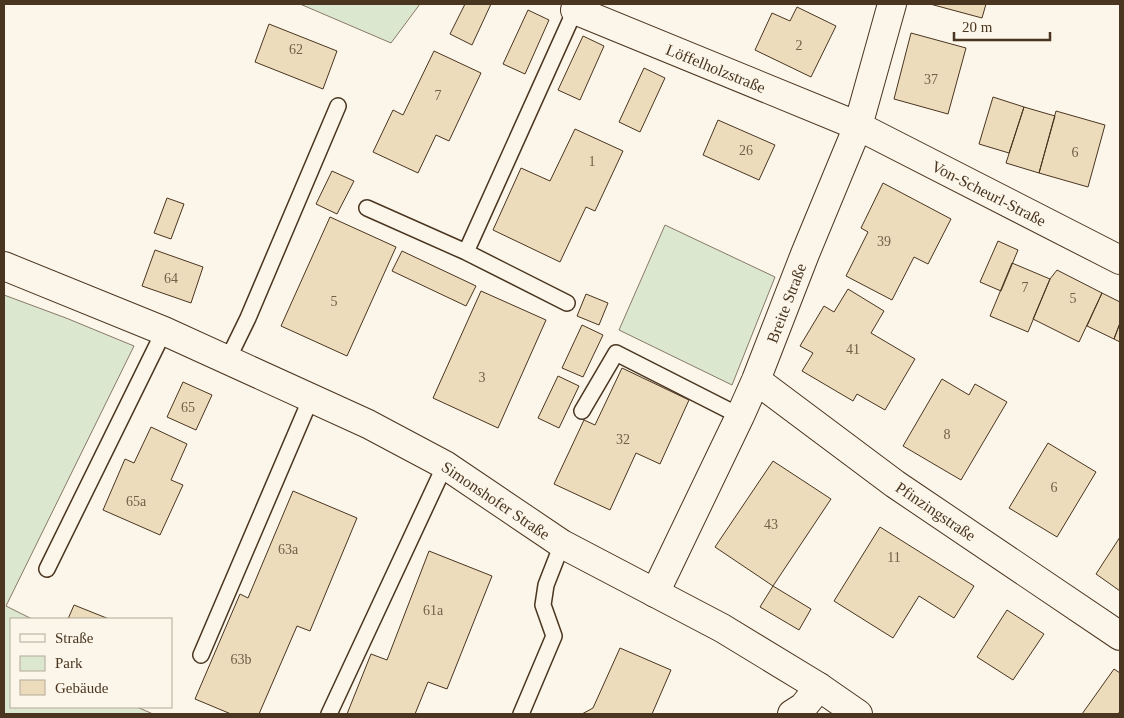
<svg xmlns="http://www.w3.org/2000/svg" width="1124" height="718" viewBox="0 0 1124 718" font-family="'Times New Roman',serif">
<rect width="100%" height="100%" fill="#fbf6e9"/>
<path fill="#dce7d0" stroke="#887966" d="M 300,4 L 420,4 L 391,43 Z
M 665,225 L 775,277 L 732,385 L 619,330 Z
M 4,295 L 66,318 L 134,346 L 6,606 L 32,619 L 11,619 L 11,707 L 137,707 L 153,714 L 4,714 Z"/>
<path fill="#ecdcbc" stroke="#4a3520" d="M 465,4 L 491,4 L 472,45 L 450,34 Z
M 930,4 L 986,4 L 982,18 Z
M 797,7 L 836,26 L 811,77 L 755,50 L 772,13 L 790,21 Z
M 528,10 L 549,20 L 525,74 L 503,64 Z
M 269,24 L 337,51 L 323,89 L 255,62 Z
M 911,33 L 966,48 L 948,114 L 894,99 Z
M 583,36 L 604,46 L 580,100 L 558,90 Z
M 434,51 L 481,73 L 449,141 L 436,135 L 418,173 L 373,152 L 393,110 L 403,115 Z
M 644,68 L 665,78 L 640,132 L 619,122 Z
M 993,97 L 1024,107 L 1009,153 L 979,144 Z
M 1024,107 L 1055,116 L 1039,173 L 1006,163 Z
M 1056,111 L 1105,125 L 1088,187 L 1039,173 Z
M 718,120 L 775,145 L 759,180 L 703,155 Z
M 575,129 L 623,151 L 595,211 L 586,207 L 560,262 L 493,230 L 521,168 L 550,181 Z
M 332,171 L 354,181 L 337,214 L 316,204 Z
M 883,183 L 951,219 L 928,264 L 914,257 L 892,300 L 846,276 L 868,232 L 861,228 Z
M 167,198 L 184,204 L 171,239 L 154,233 Z
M 330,217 L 396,247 L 347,356 L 281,326 Z
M 998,241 L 1018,250 L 1001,291 L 980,282 Z
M 155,250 L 203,267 L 191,303 L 142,286 Z
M 402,251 L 476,286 L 466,306 L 392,271 Z
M 1012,263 L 1050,279 L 1028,332 L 990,316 Z
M 1057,270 L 1102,293 L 1079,342 L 1033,319 L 1050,279 Z
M 848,289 L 884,311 L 871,333 L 915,359 L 885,410 L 857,394 L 853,401 L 802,371 L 813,353 L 800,346 L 824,306 L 834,312 Z
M 481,291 L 546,320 L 498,428 L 433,398 Z
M 1102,293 L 1120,302 L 1120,323 L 1114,339 L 1087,326 Z
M 586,294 L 608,303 L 599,325 L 577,316 Z
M 1120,323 L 1120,342 L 1114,339 Z
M 582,325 L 603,335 L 583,377 L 562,368 Z
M 622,368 L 689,400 L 660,464 L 636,453 L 610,510 L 554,484 L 584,420 L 595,425 Z
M 558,376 L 579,386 L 559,428 L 538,418 Z
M 942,379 L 969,395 L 975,384 L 1007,402 L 961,480 L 903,446 Z
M 183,382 L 212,395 L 196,430 L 167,417 Z
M 151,427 L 187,444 L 171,480 L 183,485 L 160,535 L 103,510 L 125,459 L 134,463 Z
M 1048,443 L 1096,472 L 1057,537 L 1009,508 Z
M 773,461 L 831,499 L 773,586 L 715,547 Z
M 293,491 L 357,518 L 310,631 L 297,626 L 259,714 L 231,714 L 195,699 L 240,594 L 248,598 Z
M 880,527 L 974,586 L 954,618 L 919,596 L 893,638 L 834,601 Z
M 1120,537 L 1120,591 L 1096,574 Z
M 429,551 L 492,576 L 447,689 L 428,682 L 415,714 L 347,714 L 371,654 L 387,660 Z
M 773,586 L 811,609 L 799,630 L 760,607 Z
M 74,605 L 109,619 L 68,619 Z
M 1007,610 L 1044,634 L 1013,680 L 977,657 Z
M 620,648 L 671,670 L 652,714 L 582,714 L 593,708 Z
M 1114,669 L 1120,673 L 1120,711 L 1118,714 L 1082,714 Z"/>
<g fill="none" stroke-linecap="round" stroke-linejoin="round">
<g stroke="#4a3520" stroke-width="18">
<path id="lane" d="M 367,208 L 466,252 L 567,303
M 466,252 L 575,10 L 570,7
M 227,361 L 248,318 L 338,106
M 582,411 L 616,353 L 740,416
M 47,569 L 164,331
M 201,655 L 311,398
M 329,714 L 445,465
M 521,714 L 554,636 L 543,605 L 546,585 L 562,544"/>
</g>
<g stroke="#4a3520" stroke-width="30">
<path id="street" d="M 575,10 L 858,126 L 1120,260
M 756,380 L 895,484 L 1120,636
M 655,593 L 740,416 L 756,380 L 805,254 L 858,126 L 892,4
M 792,714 L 803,707 L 819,687"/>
</g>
<g stroke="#4a3520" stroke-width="30">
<path id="secondary" d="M 4,266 L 164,331 L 368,424 L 445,465 L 562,544 L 722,628 L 819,687 L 858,714"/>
</g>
<use href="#lane" stroke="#fbf6e9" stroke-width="15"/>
<use href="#street" stroke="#fbf6e9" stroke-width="28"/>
<use href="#secondary" stroke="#fbf6e9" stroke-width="28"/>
</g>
<g text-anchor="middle" stroke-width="4" stroke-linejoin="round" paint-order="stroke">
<g font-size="14" fill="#725f47">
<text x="799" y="50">2</text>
<text x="296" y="54">62</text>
<text x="931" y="84">37</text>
<text x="438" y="100">7</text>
<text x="746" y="155">26</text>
<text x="1075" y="157">6</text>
<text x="592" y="166">1</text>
<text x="884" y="246">39</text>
<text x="171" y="283">64</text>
<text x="1025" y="292">7</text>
<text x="1073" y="303">5</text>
<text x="334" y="306">5</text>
<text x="853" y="354">41</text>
<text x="482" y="382">3</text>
<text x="188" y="412">65</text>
<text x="947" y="439">8</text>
<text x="623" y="444">32</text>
<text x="1054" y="492">6</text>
<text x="136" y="506">65a</text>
<text x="771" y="529">43</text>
<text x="288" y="554">63a</text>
<text x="894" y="562">11</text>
<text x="433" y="615">61a</text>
<text x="241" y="664">63b</text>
</g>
<g font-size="16" fill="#4a3520" stroke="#fbf6e9">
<text transform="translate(716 68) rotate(22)" y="6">Löffelholzstraße</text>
<text transform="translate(989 193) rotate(27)" y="6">Von-Scheurl-Straße</text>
<text transform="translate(786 303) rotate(-69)" y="6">Breite Straße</text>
<text transform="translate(496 500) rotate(34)" y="6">Simonshofer Straße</text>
<text transform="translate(936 511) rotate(34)" y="6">Pfinzingstraße</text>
</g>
</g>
<rect width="1124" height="718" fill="none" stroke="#4a3520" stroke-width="10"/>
<rect x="10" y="618" width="162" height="90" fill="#fbf6e9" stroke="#b4a999"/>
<rect x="20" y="634" width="25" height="8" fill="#fbf6e9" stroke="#b4a999"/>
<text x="55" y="643" font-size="15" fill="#4a3520">Straße</text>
<rect x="20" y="656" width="25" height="15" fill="#dce7d0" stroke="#b4a999"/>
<text x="55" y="668" font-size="15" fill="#4a3520">Park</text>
<rect x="20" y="680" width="25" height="15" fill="#ecdcbc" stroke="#b4a999"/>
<text x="55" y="693" font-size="15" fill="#4a3520">Gebäude</text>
<path d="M954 32v8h96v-8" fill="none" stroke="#4a3520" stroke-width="2.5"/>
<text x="962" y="32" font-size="15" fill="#4a3520" stroke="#fbf6e9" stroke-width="4" paint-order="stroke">20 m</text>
</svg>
